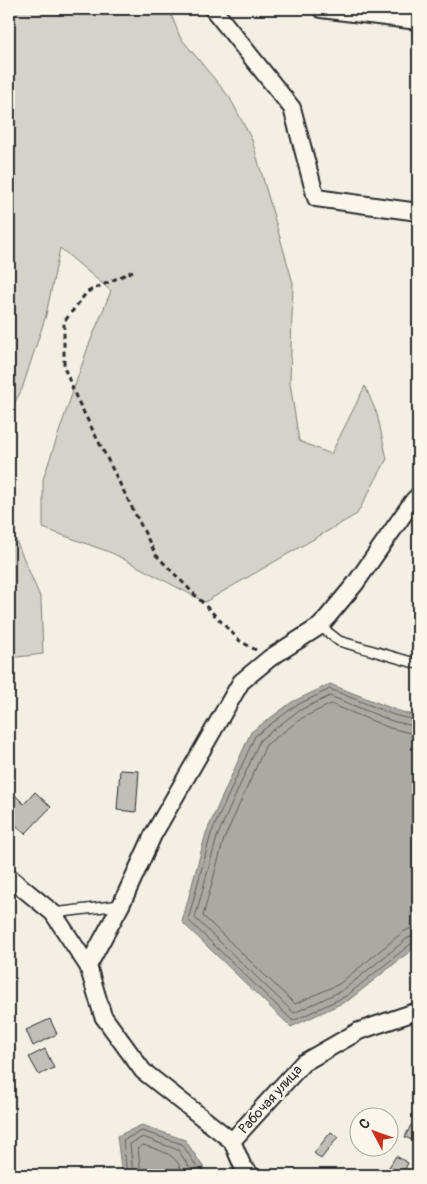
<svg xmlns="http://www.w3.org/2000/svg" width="427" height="1184" viewBox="0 0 427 1184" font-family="Pangolin,sans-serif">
<rect width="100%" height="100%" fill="#f3efe4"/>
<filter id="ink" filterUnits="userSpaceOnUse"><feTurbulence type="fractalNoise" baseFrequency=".02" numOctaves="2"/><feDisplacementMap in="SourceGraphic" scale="10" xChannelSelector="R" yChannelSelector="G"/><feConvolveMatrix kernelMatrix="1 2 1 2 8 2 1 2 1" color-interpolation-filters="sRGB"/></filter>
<g filter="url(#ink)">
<path fill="#d5d2c9" stroke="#807e7a" d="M 9,9 L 169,9 L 180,37 L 230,98 L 252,140 L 293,283 L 290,383 L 299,441 L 331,454 L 365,386 L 377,414 L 387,459 L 357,514 L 205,602 L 112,553 L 43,528 L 43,479 L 88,347 L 111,291 L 60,248 L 46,315 L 22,389 L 9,413 Z
M 9,524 L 41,599 L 43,654 L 9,658 Z"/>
<path fill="#aca9a2" stroke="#787772" d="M 330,684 L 396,710 L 418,717 L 418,945 L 349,1000 L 291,1027 L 182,922 L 206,833 L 251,732 L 292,702 Z
M 142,1125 L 185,1140 L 204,1168 L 199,1175 L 122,1175 L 117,1136 Z"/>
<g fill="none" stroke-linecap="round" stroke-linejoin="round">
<path stroke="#5f5d5b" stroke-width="1" d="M 418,721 L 394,715 L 330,689 L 295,706 L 255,736 L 211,834 L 188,920 L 293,1021 L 346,996 L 412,943 L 418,941
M 418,727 L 392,721 L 330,696 L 298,711 L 260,740 L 217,837 L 195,918 L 294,1013 L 343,990 L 408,938 L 418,934
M 418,735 L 390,728 L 331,704 L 302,718 L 266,745 L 224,839 L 203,916 L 295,1004 L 339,984 L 403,932 L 412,928 L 418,927
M 127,1175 L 123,1140 L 142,1131 L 182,1144 L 197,1167 L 195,1175
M 133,1175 L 130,1144 L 143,1137 L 178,1150 L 190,1168 L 189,1175
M 141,1175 L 138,1149 L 143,1145 C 159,1150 182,1155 181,1175"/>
</g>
<path fill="#c0beb6" stroke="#2b2b2b" d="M 120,770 L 139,771 L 136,812 L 117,810 Z
M 9,789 L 24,804 L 35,792 L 51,807 L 25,834 L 9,819 Z
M 50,1019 L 57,1034 L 33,1046 L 26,1030 Z
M 45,1049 L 54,1068 L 39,1075 L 29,1057 Z
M 411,1125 L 418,1129 L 418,1143 L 405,1137 Z
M 331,1132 L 338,1137 L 321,1159 L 314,1153 Z
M 396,1156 L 408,1163 L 403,1173 L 407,1175 L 384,1175 Z"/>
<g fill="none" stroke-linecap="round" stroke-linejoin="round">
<g stroke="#2b2b2b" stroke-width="12">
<path id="service" d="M 320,626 L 339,641 L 418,664
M 53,913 L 121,905"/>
</g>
<g stroke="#2b2b2b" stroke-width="20">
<path id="minor" d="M 213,9 L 292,108 L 316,198 L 418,212
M 321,9 L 418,21
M 9,877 L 53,913 L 88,966 L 103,1016 L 143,1071 L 232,1141 L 243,1167 L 251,1175
M 88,966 L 121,905 L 153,835 L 241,682 L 270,658 L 320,626 L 355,584 L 413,501 L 418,496
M 232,1141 L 303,1063 L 359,1031 L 418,1011"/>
</g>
<path stroke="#2b2b2b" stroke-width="3" stroke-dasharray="5 4" stroke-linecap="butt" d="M 133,271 L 87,292 L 64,322 L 64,367 L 76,397 L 156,555 L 240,641 L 256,650"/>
<use href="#service" stroke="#fbf7ec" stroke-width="9"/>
<use href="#minor" stroke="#fbf7ec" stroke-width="16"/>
</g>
</g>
<g text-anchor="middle" stroke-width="5" stroke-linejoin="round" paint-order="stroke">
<g font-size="14" fill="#2b2b2b" stroke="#fbf7ec">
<text transform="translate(270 1099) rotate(-48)" y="5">Рабочая улица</text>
</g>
</g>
<rect width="427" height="1184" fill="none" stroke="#fbf7ec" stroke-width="30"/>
<rect x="15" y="15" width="397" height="1154" fill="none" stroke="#2b2b2b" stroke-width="2" filter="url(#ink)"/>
<g transform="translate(374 1132) rotate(311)"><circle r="24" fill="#fbf7ec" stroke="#a8a59f"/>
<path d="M0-4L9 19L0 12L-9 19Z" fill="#c8321e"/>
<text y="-8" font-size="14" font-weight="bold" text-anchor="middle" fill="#2b2b2b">С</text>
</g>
</svg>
